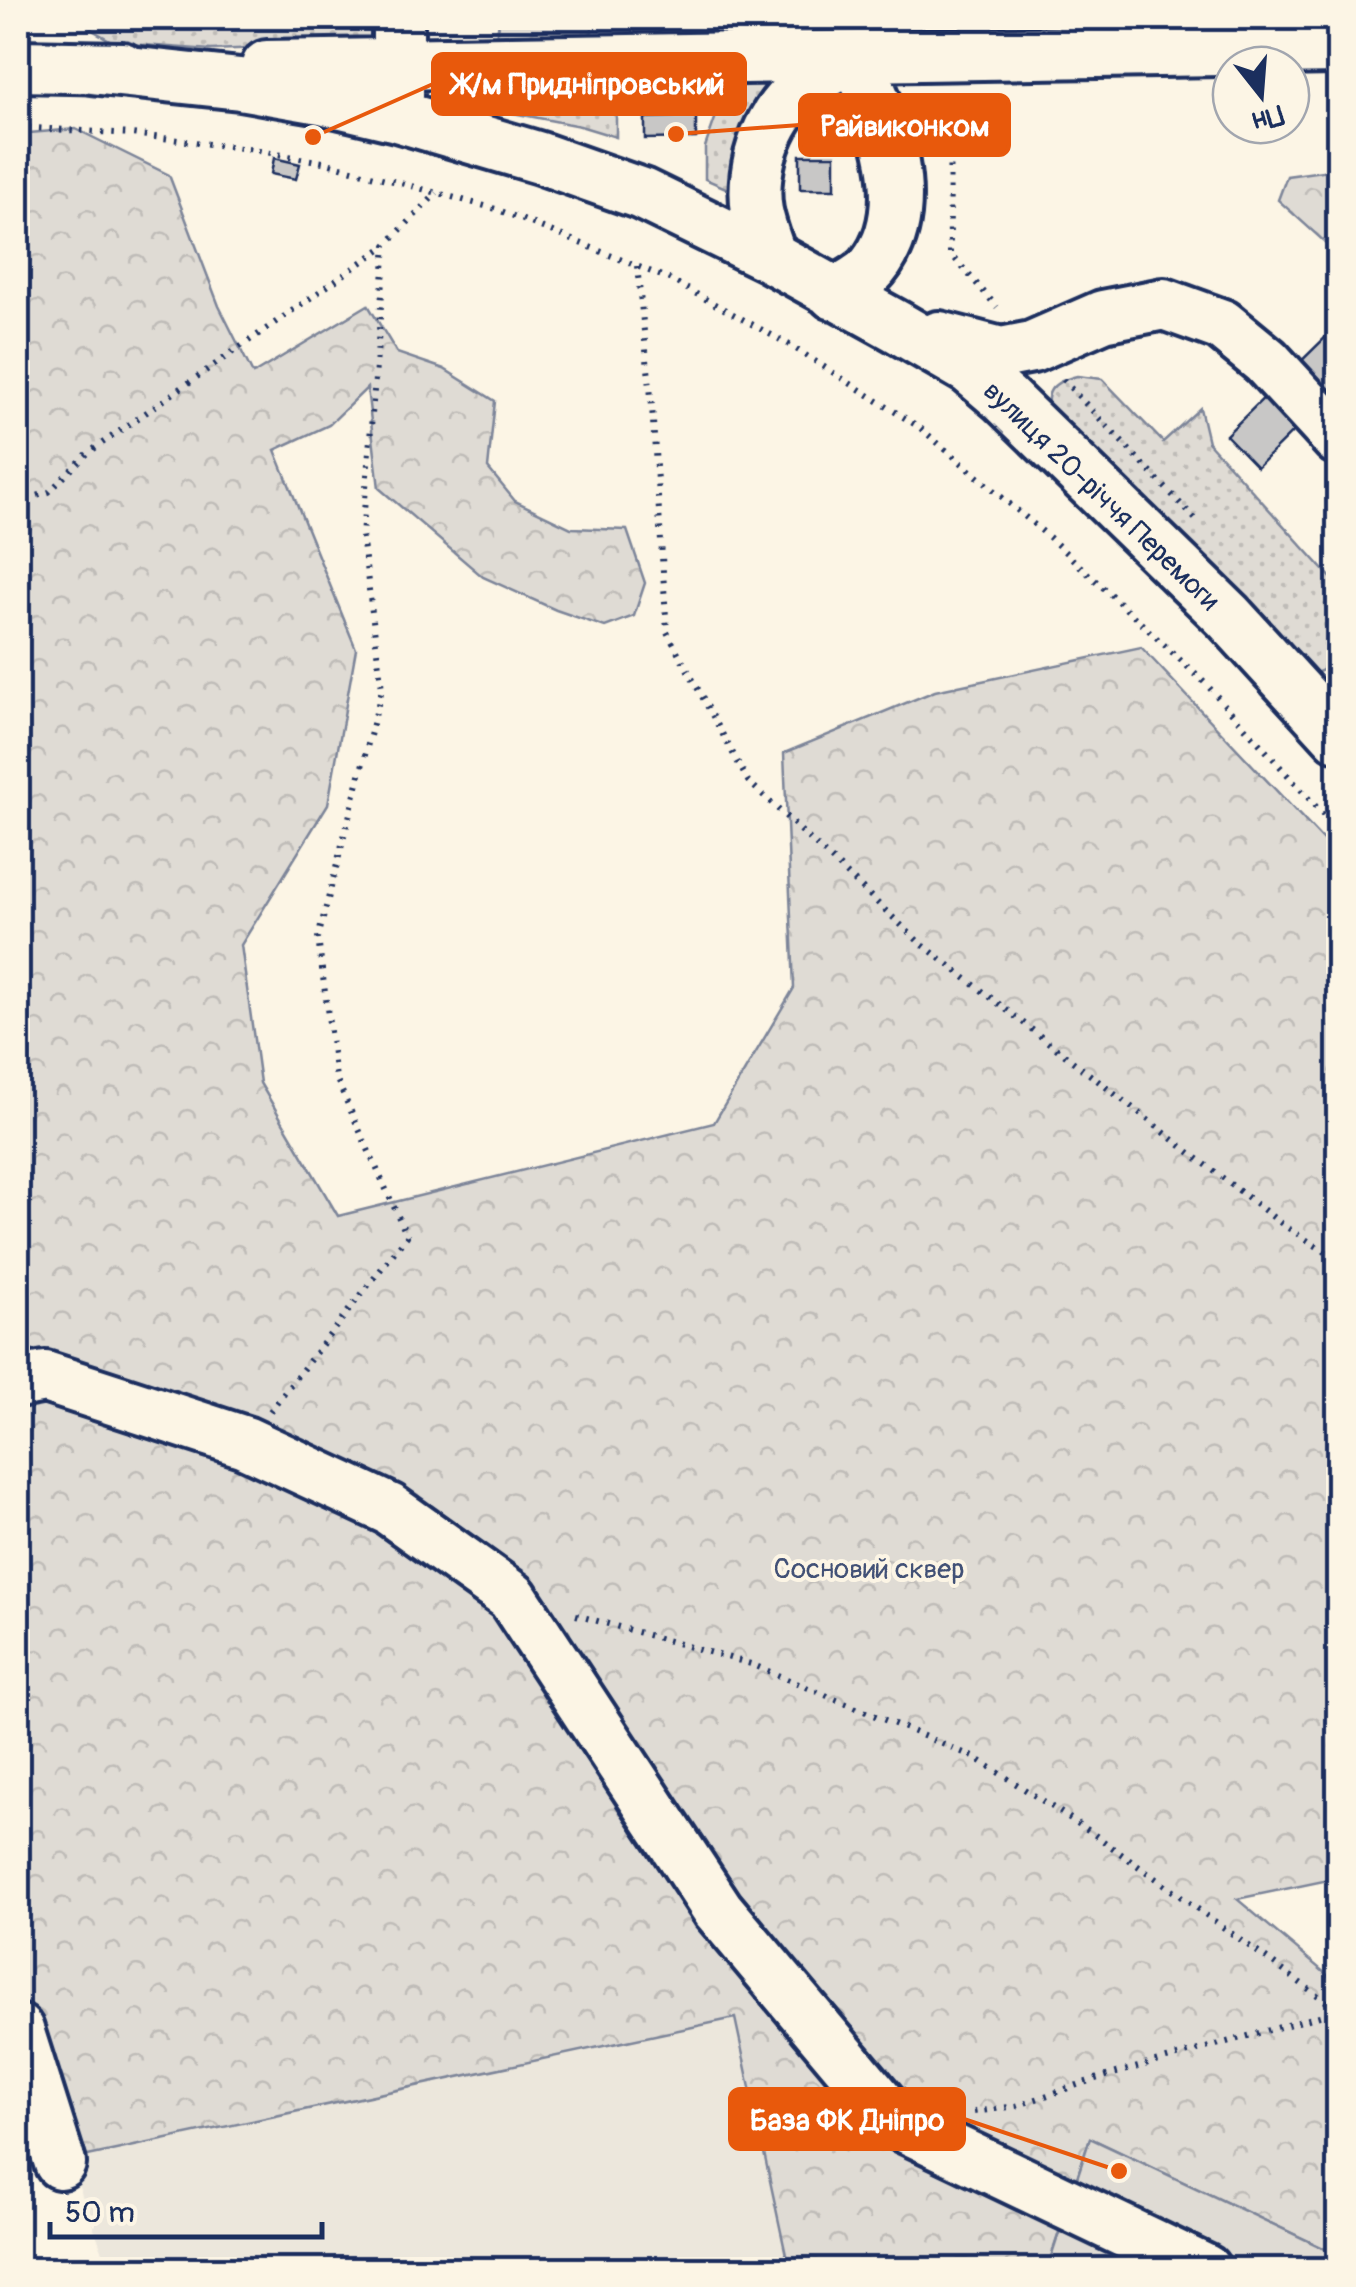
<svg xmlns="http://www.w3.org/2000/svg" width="1356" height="2287" viewBox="0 0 1356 2287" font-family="Pangolin,sans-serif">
<defs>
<pattern id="grass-dots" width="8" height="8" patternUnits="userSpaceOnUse" patternTransform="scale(2.5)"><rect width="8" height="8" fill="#dfdbd4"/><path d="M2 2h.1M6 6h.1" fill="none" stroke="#bfbcb8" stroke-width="1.8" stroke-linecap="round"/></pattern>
<pattern id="forest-crowns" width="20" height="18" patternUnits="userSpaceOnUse" patternTransform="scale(2.5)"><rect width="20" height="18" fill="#dfdbd4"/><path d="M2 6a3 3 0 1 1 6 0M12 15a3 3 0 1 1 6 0" fill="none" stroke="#bfbcb8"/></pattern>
</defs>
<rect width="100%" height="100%" fill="#fcf5e5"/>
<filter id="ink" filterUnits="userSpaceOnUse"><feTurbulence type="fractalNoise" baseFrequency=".01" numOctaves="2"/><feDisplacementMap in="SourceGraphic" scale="20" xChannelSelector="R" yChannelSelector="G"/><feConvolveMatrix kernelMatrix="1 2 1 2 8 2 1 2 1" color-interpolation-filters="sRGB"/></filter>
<g filter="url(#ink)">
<path fill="#ece7dc" d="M 735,2018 L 789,2269 L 109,2269 L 69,2160 Z"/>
<path fill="url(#grass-dots)" stroke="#7d8599" stroke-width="2.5" d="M 78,18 L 284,18 L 285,22 L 304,22 L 305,18 L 382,18 L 381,28 L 368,44 L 211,50 L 115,43 L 94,31 Z
M 830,18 L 928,18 L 923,27 L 913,35 L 808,40 L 808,24 L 830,22 Z
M 980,18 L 1338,18 L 1338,31 L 1008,35 L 990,28 Z
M 778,84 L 735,192 L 705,179 L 705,147 L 727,85 Z
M 616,87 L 616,137 L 580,126 L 466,104 L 466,88 Z
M 1077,376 L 1102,379 L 1163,442 L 1200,408 L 1208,442 L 1333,580 L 1334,630 L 1323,670 L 1316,673 L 1311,671 L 1050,418 C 1043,392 1051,382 1077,376 Z"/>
<path fill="url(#forest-crowns)" stroke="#7d8599" stroke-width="2.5" d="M 500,18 L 592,18 L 592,32 L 539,50 L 494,46 Z
M 76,129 L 169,175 L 219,306 L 253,374 L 368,305 L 397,353 L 444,369 L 495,401 L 488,468 L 515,501 L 571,528 L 627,530 L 645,583 L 634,616 L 605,627 L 556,610 L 483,577 L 379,488 L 367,388 L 329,425 L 275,450 L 356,649 L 328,804 L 241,945 L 260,1083 L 338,1216 L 714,1123 L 794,988 L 784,753 L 935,691 L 1141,647 L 1338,856 L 1338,1878 L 1237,1899 L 1338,1984 L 1338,2255 L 1090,2138 L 1047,2269 L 789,2269 L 735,2018 L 69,2160 L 18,1980 L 18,134 Z
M 1329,170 L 1338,180 L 1338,254 L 1278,200 L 1287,176 Z"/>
<path fill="#dfdbd4" stroke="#7d8599" stroke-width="2.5" d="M 1090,2138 L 1338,2255 L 1338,2269 L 1047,2270 Z"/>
<path fill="#c8c7c6" stroke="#1b2f5e" stroke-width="2.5" d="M 696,97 L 696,116 L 645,118 L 644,98 Z
M 696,116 L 696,138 L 645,139 L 645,118 Z
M 800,155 L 835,155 L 835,189 L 800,189 Z
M 274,158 L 300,164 L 296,179 L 271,174 Z
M 1338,325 L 1338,387 L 1257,467 L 1226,435 Z"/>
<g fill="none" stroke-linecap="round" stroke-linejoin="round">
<g stroke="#1b2f5e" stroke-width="58">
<path id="minor" d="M 398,18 L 398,96
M 18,66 L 122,68
M 267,66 L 1338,48
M 91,68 L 240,84 L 321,98 L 397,116 L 540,158 L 642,194 L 771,257 L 896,326 L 970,369 L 1004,398 L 1228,616 L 1338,736
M 771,257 C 766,242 760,227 757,211 C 754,194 756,173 760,156 C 775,100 805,83 854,57
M 834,294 C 847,286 864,278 873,267 C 920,209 885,115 854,57
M 939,337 L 1001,353 L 1032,347 L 1103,316 L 1164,304 L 1222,325 L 1266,361 L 1338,439
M 18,1382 L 45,1377 L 245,1442 L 389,1509 L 512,1597 L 718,1910 L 897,2123 L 1205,2270
M 18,2030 L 60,2163"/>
</g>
<path stroke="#1b2f5e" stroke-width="6" stroke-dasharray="2.5 8" stroke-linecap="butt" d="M 949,93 L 950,253 L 997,307
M 18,127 L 132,134 L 248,149 L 323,162 L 496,209 L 669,279 L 788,344 L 919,427 L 1049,537 L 1206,684 L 1338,831
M 637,266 L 652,406 L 667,632 L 748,781 L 918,941 L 1282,1224 L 1338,1260
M 1063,380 L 1199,523
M 18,502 L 49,492 L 88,453 L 385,246
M 270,1411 L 407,1236 L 336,1078 L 318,938 L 382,689 L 362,536 L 386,245 L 437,193
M 576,1615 L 751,1664 L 976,1758 L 1088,1830 L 1338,2010
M 974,2112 L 1016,2106 L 1092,2080 L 1337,2011"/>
<use href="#minor" stroke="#fcf5e5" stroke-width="50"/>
</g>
</g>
<g text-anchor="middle" stroke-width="8" stroke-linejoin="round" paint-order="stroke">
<g font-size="28" fill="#1b2f5e" stroke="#fcf5e5">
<text transform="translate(1102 495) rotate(44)" y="10">вулиця 20-річчя Перемоги</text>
</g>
<g font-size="28" fill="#425176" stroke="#fcf5e5">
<text x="869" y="1578">Сосновий сквер</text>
</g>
</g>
<path fill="none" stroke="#e8590c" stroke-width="4" d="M313 137L433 84M676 134L800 125M1119 2171L964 2119"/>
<g fill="#e8590c" stroke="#fcf5e5" stroke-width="4">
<circle cx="313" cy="137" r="10"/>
<circle cx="676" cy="134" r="10"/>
<circle cx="1119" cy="2171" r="10"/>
</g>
<g fill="#e8590c" stroke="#e8590c" stroke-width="4">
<rect x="433" y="54" width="312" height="60" rx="10"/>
<rect x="800" y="95" width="209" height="60" rx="10"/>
<rect x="730" y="2089" width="234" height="60" rx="10"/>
</g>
<g font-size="30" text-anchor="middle" font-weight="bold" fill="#fff">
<text x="589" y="94">Ж/м Придніпровський</text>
<text x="905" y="136">Райвиконком</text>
<text x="847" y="2130">База ФК Дніпро</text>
</g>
<rect width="1356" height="2287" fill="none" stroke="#fcf5e5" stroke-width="60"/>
<rect x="30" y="30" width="1296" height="2227" fill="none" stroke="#1b2f5e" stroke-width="4" filter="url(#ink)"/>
<g transform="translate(1261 95) rotate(163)"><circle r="48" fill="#fcf5e5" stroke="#a2a6af" stroke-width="2.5"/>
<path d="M0-8L18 38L0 25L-18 38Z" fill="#1b2f5e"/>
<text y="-15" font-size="28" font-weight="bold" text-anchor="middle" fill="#1b2f5e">Пн</text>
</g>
<path d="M50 2222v15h272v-15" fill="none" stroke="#1b2f5e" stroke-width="5"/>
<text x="65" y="2222" font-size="30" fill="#1b2f5e" stroke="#fcf5e5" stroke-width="8" paint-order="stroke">50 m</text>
</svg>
